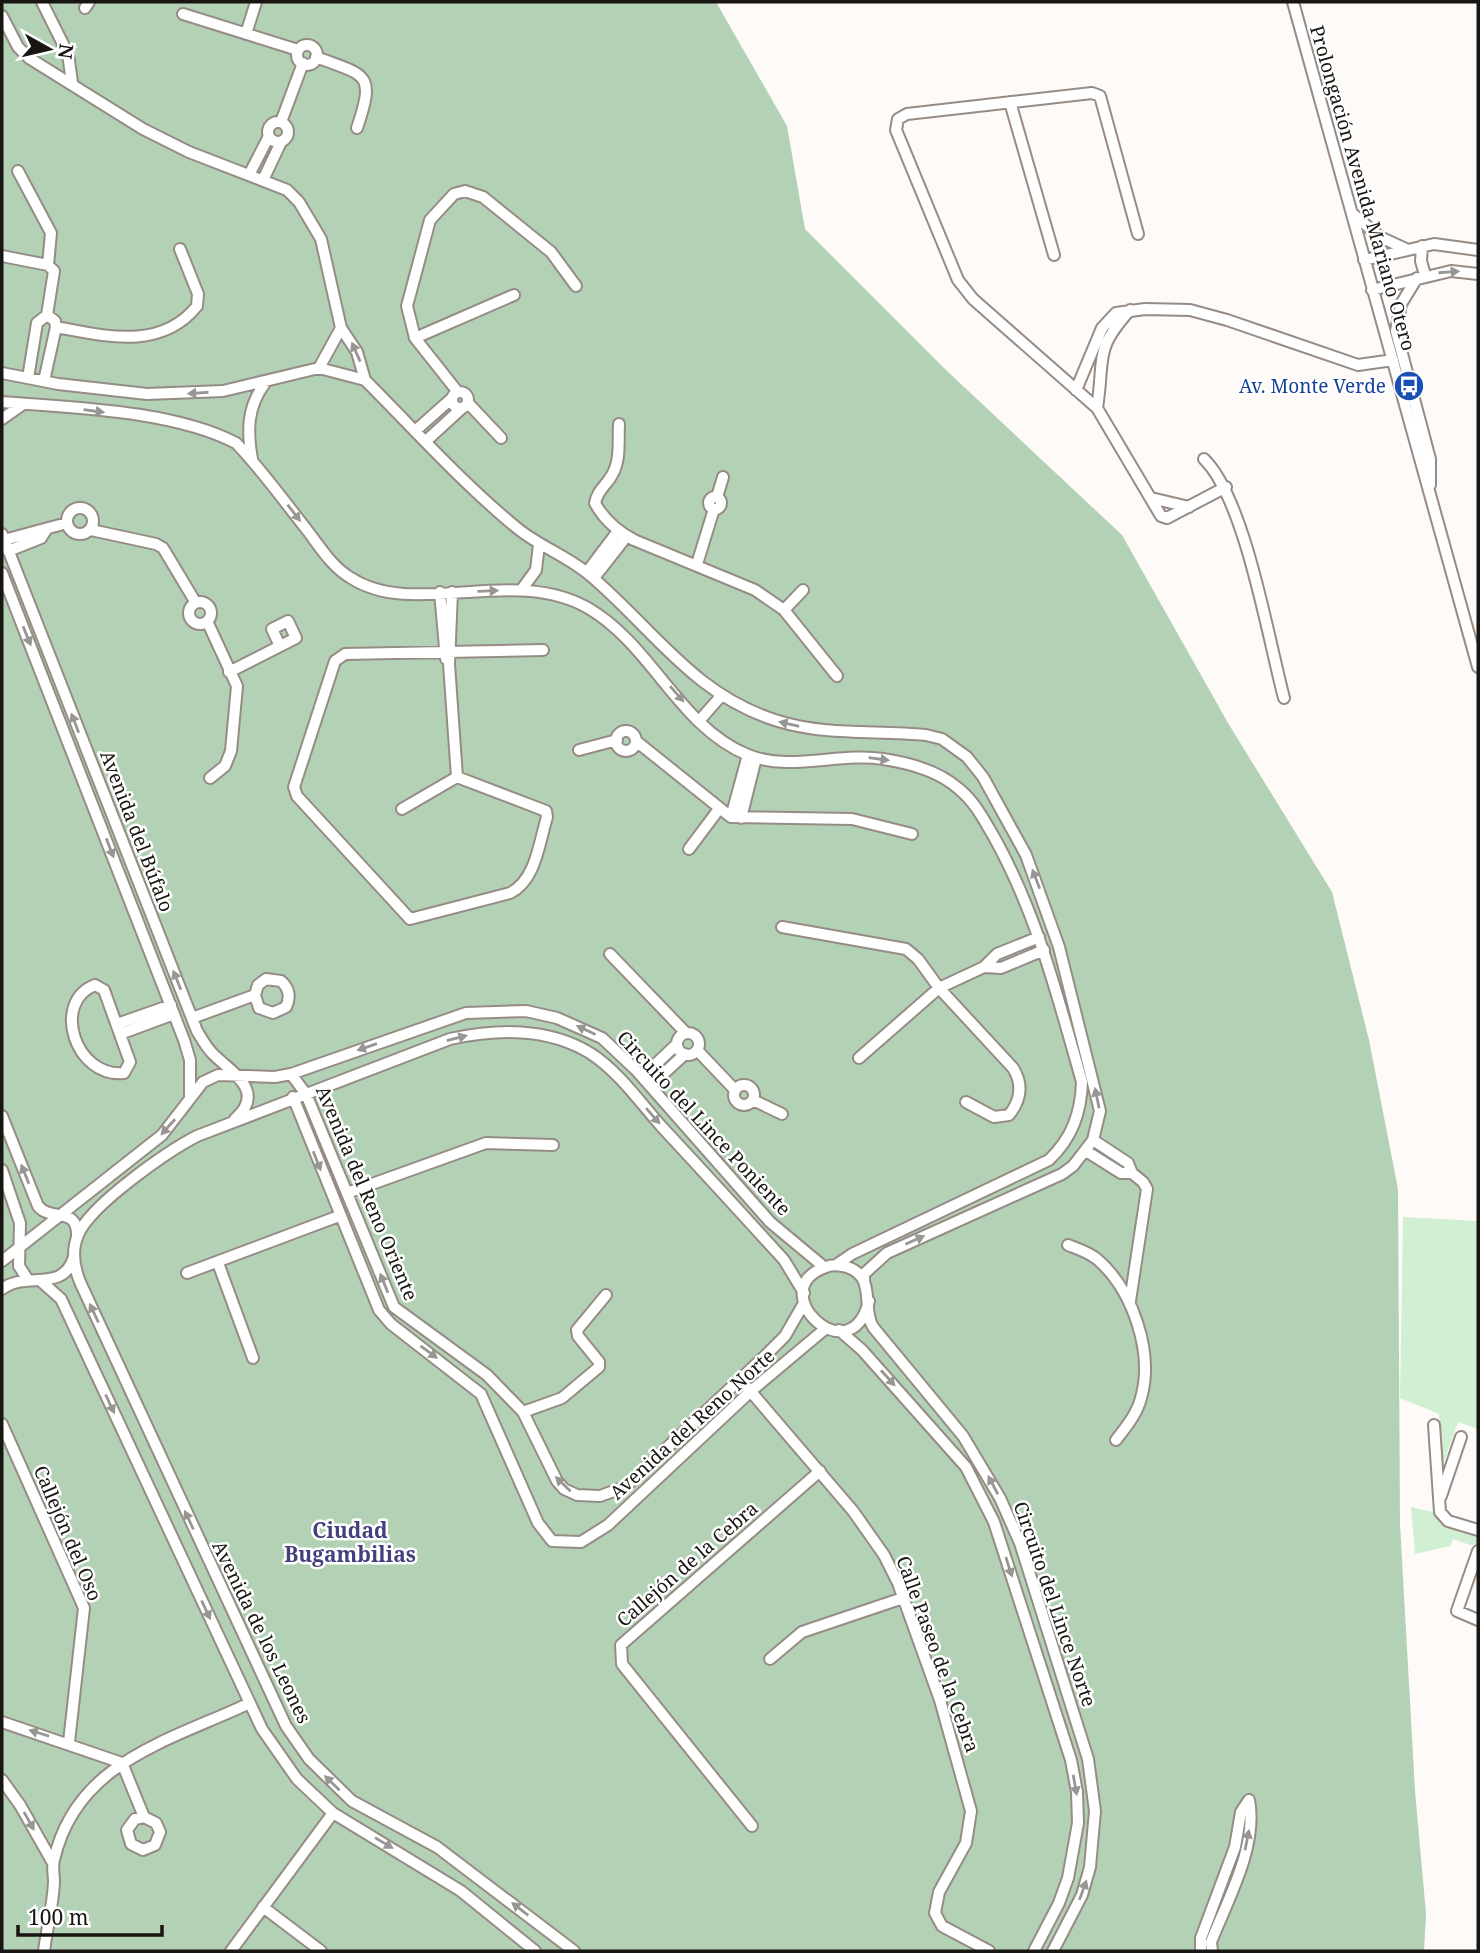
<svg xmlns="http://www.w3.org/2000/svg" width="1480" height="1953" viewBox="0 0 1480 1953" font-family="'Noto Serif',serif">
<rect width="100%" height="100%" fill="#fefaf7"/>
<path fill="#d0efd3" d="M 1403,1217 L 1478,1221 L 1478,1429 L 1458,1422 L 1442,1468 L 1439,1414 L 1400,1398 Z
M 1411,1507 L 1433,1512 L 1478,1534 L 1478,1544 L 1470,1545 L 1453,1539 L 1450,1546 L 1415,1554 Z"/>
<path fill="#b3d2b5" d="M 2,2 L 716,2 L 787,126 L 805,229 L 946,370 L 1122,535 L 1228,723 L 1332,892 L 1369,1040 L 1398,1189 L 1400,1524 L 1415,1791 L 1426,1914 L 1424,1951 L 2,1951 Z"/>
<g fill="none" stroke-linecap="round" stroke-linejoin="round">
<g stroke="#968c85" stroke-width="14">
<path id="minor" d="M 42,2 L 68,54 L 72,82
M 1293,2 L 1478,667
M 85,8 L 89,2
M 183,14 L 298,50
M 2,16 L 18,47 L 29,58 L 143,129 L 189,152 L 287,190 L 299,202 L 321,239 L 341,328 L 357,352 L 365,380
M 246,34 L 256,2
M297 55a10 10 0 1 1 20 0a10 10 0 1 1-20 0Z
M 316,57 C 366,76 376,72 357,128
M 1010,102 L 1054,255
M268 132a10 10 0 1 1 20 0a10 10 0 1 1-20 0Z
M 281,122 L 303,63
M 18,171 L 51,233 L 48,265
M 249,175 L 269,136
M 263,180 L 281,142
M 1353,214 L 1380,237 L 1406,249
M 1138,234 L 1100,96 L 1092,93 L 907,114 L 898,119 L 896,130 L 958,280 L 973,299 L 1097,408 L 1161,516 L 1167,518 L 1226,487
M 1422,246 L 1421,261 L 1425,275
M 2,256 L 48,265 L 54,271 L 47,315
M 1364,260 L 1434,244 L 1478,250
M 1417,278 L 1401,304 L 1396,331 L 1430,459 L 1430,485
M 1372,290 L 1451,271 L 1478,274
M 56,327 C 105,336 161,351 197,306 L 198,294 L 180,249
M 415,338 L 514,295
M 319,368 L 341,328
M 2,373 L 58,384 L 147,394 L 223,391 L 319,368 L 365,380 C 415,430 462,483 517,528 C 540,547 570,557 592,577 C 655,631 694,695 778,721 C 826,736 877,730 926,735 L 942,739 L 967,757 L 983,777 L 1026,855 L 1059,947 L 1100,1111 L 1093,1140 L 1073,1166 L 1062,1174 L 887,1253 L 864,1274 L 864,1281
M 28,378 L 37,323 L 47,315 L 55,321 L 56,327 L 44,381
M 1076,390 L 1102,328 L 1116,313 L 1145,309 L 1190,310 L 1227,320 L 1358,365 L 1393,360
M 457,391 L 415,338 L 407,306 L 430,220 L 454,194 L 465,191 L 483,197 L 551,252 L 576,286
M452 400a8 8 0 1 1 16 0a8 8 0 1 1-16 0Z
M 2,402 C 74,408 172,410 236,443 C 262,470 284,501 307,530 C 320,547 332,567 351,578 C 414,619 513,565 588,608 C 652,645 679,727 748,755 C 790,772 840,752 883,759 C 910,763 939,771 959,789 C 975,802 984,820 994,837 C 1037,914 1058,998 1082,1082 C 1081,1113 1072,1138 1049,1160 L 852,1254 L 836,1265
M 468,403 L 501,438
M 1097,408 C 1105,358 1093,351 1130,310
M 2,419 L 22,405
M 619,424 C 618,440 621,460 612,475 C 606,486 598,489 595,503 C 604,520 617,531 634,540 L 755,590 L 784,610 L 837,676
M 415,431 L 451,399
M 426,441 L 462,408
M 252,459 C 247,431 247,407 265,383
M 1204,459 C 1245,499 1268,638 1284,698
M709 503a6 6 0 1 1 12 0a6 6 0 1 1-12 0Z
M 717,497 L 723,477
M 1151,498 L 1189,507
M67 521a13 13 0 1 1 26 0a13 13 0 1 1-26 0Z
M 91,530 L 156,544 L 163,548 L 196,603
M 2,534 L 197,1031 C 202,1039 206,1047 213,1054 C 231,1072 267,1091 235,1119
M 4,540 L 67,523
M 8,551 L 41,538 L 46,530
M 697,564 L 714,509
M 587,572 L 618,531
M 2,573 L 184,1040 L 190,1060 L 190,1097
M 594,578 L 627,536
M 522,589 L 536,570 L 539,544
M 440,592 L 446,659
M 452,592 L 449,664 L 457,777
M189 613a11 11 0 1 1 22 0a11 11 0 1 1-22 0Z
M 784,610 L 803,590
M 207,621 L 237,686 L 231,751 L 225,766 L 210,778
M 229,672 L 296,638 L 288,621 L 272,629 L 280,646
M 699,721 L 721,696
M616 741a10 10 0 1 1 20 0a10 10 0 1 1-20 0Z
M 636,741 L 731,817 L 852,819 L 912,834
M 579,750 L 617,740
M 457,777 L 546,811 L 547,817 C 539,843 536,880 510,893 L 410,919 L 297,796 L 294,787 L 335,661 L 345,654 L 543,650
M 402,809 L 457,777
M 731,817 L 748,755
M 741,818 L 756,758
M 689,849 L 719,809
M 782,927 L 906,949 L 918,959 L 939,988 L 1013,1068 C 1023,1084 1021,1100 1009,1115 L 994,1117 L 966,1102
M 610,954 L 686,1033
M 984,967 L 1001,968 L 1044,950
M 95,985 L 104,990 L 130,1062 L 124,1073 C 75,1078 51,1002 95,985 Z
M 192,1018 L 255,995 L 258,985 L 266,979 L 281,981 C 289,988 291,997 286,1007 L 273,1013 L 259,1008 L 255,995
M 117,1024 L 171,1005
M677 1044a11 11 0 1 1 22 0a11 11 0 1 1-22 0Z
M 120,1034 L 174,1014
M 697,1050 L 735,1090
M 859,1058 L 939,988 L 984,967 L 997,954 L 1039,937
M 291,1074 L 306,1094 L 394,1307 L 487,1375 L 523,1412 L 557,1481 L 564,1489 L 577,1495 L 600,1496 L 625,1487 L 766,1355 L 785,1336 L 804,1303
M 642,1077 L 677,1044
M734 1095a10 10 0 1 1 20 0a10 10 0 1 1-20 0Z
M 650,1086 L 685,1054
M 293,1097 L 379,1310 L 391,1324 L 481,1394 L 538,1523 L 552,1541 L 581,1542 L 608,1525 L 751,1391 L 825,1329
M 753,1100 L 782,1114
M 2,1116 L 38,1206 C 51,1222 78,1206 77,1236
M 1093,1140 L 1128,1163 L 1132,1173 L 1143,1182 L 1147,1189 L 1130,1301
M 1086,1151 L 1121,1173 L 1132,1173
M 2,1170 L 20,1223 L 19,1266 L 28,1280
M 347,1193 L 486,1143 L 553,1145
M 1068,1245 C 1078,1249 1088,1252 1097,1259 C 1133,1290 1154,1353 1141,1398 C 1137,1414 1126,1427 1116,1440
M 2,1261 L 162,1135 L 203,1082 L 218,1075 L 275,1077 L 291,1074 L 466,1013 L 526,1011 L 557,1018 L 602,1038 L 636,1070 L 770,1222 L 824,1267
M 218,1263 L 253,1358
M 187,1273 L 339,1216
M 42,1282 L 61,1299 L 262,1729 L 297,1779 L 333,1813 L 461,1891 L 535,1951
M 2,1289 C 27,1270 62,1294 74,1257
M 869,1301 C 850,1377 761,1289 826,1267 C 833,1264 840,1265 847,1267 C 877,1277 861,1307 873,1327 L 963,1436 L 1000,1498 L 1020,1543 L 1088,1759 L 1095,1811 L 1090,1867 L 1082,1895 L 1053,1951
M 839,1330 L 862,1350 L 966,1467 L 994,1522 L 1071,1760 L 1077,1792 L 1078,1823 L 1068,1878 L 1059,1903 L 1034,1951
M 746,1386 L 853,1511 L 884,1555 L 898,1583 L 940,1700 L 971,1811 L 966,1843 L 939,1892 L 935,1913 L 942,1926 L 989,1951
M 523,1412 L 562,1398 L 599,1367 L 599,1362 L 578,1336 L 577,1330 L 606,1295
M 2,1424 L 84,1608 L 69,1742
M 1434,1425 L 1440,1512 L 1448,1521 L 1478,1530
M 1441,1496 L 1461,1437
M 1478,1551 L 1457,1611 L 1478,1620
M 770,1659 L 802,1632 L 903,1598
M 2,1722 L 122,1763
M 122,1763 L 144,1817 L 156,1823 L 160,1832 L 155,1845 L 143,1850 L 131,1844 L 127,1830 L 135,1819 L 144,1817
M 2,1780 L 20,1805 L 53,1863
M 752,1826 L 622,1664 L 621,1645 L 820,1471
M 263,1907 L 321,1951
M 44,1951 C 47,1928 53,1905 54,1882 C 54,1875 52,1867 54,1860 C 76,1762 169,1741 250,1703
M 231,1951 L 333,1813
M 574,1951 L 437,1847 L 352,1801 L 309,1759 L 286,1726 L 80,1282 C 74,1267 71,1251 78,1235 C 90,1205 168,1151 197,1136 L 450,1039 C 497,1029 547,1027 590,1053 C 618,1071 639,1101 661,1126 C 702,1170 743,1215 784,1260 L 804,1293
M 1201,1951 L 1201,1938 L 1235,1847 L 1241,1812 L 1249,1800
M 1212,1951 L 1211,1942 C 1228,1899 1258,1846 1249,1800"/>
</g>
<use href="#minor" stroke="#fff" stroke-width="10"/>
</g>
<defs><path id="oneway-solid" d="M-6-.8H1V-3.2L6.5 0L1 3.2V.8H-6Z" transform="scale(1.75)"/></defs>
<g fill="#979694">
<use href="#oneway-solid" transform="translate(1449 272) rotate(-4)"/>
<use href="#oneway-solid" transform="translate(356 352) rotate(-114)"/>
<use href="#oneway-solid" transform="translate(198 393) rotate(176)"/>
<use href="#oneway-solid" transform="translate(94 411) rotate(8)"/>
<use href="#oneway-solid" transform="translate(294 513) rotate(52)"/>
<use href="#oneway-solid" transform="translate(488 591) rotate(-2)"/>
<use href="#oneway-solid" transform="translate(27 636) rotate(68)"/>
<use href="#oneway-solid" transform="translate(677 694) rotate(49)"/>
<use href="#oneway-solid" transform="translate(75 723) rotate(-111)"/>
<use href="#oneway-solid" transform="translate(789 724) rotate(-167)"/>
<use href="#oneway-solid" transform="translate(879 759) rotate(8)"/>
<use href="#oneway-solid" transform="translate(110 848) rotate(69)"/>
<use href="#oneway-solid" transform="translate(1036 879) rotate(-111)"/>
<use href="#oneway-solid" transform="translate(177 980) rotate(-112)"/>
<use href="#oneway-solid" transform="translate(586 1030) rotate(-155)"/>
<use href="#oneway-solid" transform="translate(457 1038) rotate(-14)"/>
<use href="#oneway-solid" transform="translate(367 1047) rotate(161)"/>
<use href="#oneway-solid" transform="translate(1097 1098) rotate(-102)"/>
<use href="#oneway-solid" transform="translate(653 1116) rotate(49)"/>
<use href="#oneway-solid" transform="translate(168 1127) rotate(132)"/>
<use href="#oneway-solid" transform="translate(317 1161) rotate(69)"/>
<use href="#oneway-solid" transform="translate(25 1174) rotate(-112)"/>
<use href="#oneway-solid" transform="translate(915 1240) rotate(-24)"/>
<use href="#oneway-solid" transform="translate(384 1283) rotate(-112)"/>
<use href="#oneway-solid" transform="translate(94 1313) rotate(-115)"/>
<use href="#oneway-solid" transform="translate(429 1352) rotate(36)"/>
<use href="#oneway-solid" transform="translate(888 1378) rotate(48)"/>
<use href="#oneway-solid" transform="translate(110 1404) rotate(65)"/>
<use href="#oneway-solid" transform="translate(563 1484) rotate(-136)"/>
<use href="#oneway-solid" transform="translate(993 1485) rotate(-118)"/>
<use href="#oneway-solid" transform="translate(189 1520) rotate(-115)"/>
<use href="#oneway-solid" transform="translate(1009 1567) rotate(72)"/>
<use href="#oneway-solid" transform="translate(206 1610) rotate(65)"/>
<use href="#oneway-solid" transform="translate(39 1733) rotate(-163)"/>
<use href="#oneway-solid" transform="translate(332 1783) rotate(-136)"/>
<use href="#oneway-solid" transform="translate(1075 1785) rotate(80)"/>
<use href="#oneway-solid" transform="translate(29 1821) rotate(61)"/>
<use href="#oneway-solid" transform="translate(1247 1840) rotate(-79)"/>
<use href="#oneway-solid" transform="translate(384 1843) rotate(31)"/>
<use href="#oneway-solid" transform="translate(1083 1890) rotate(-70)"/>
<use href="#oneway-solid" transform="translate(520 1909) rotate(-142)"/>
</g>
<defs>
<g id="bus-disc" transform="scale(1.575)"><circle r="9.5" fill="#1a4fb4" stroke="#fff"/><path d="M-5-6H5V4H4V6H2V4H-2V6H-4V4H-5ZM-3.5-4V0h7V-4ZM-3.5 1.2v1.5H-2V1.2ZM2 1.2v1.5H3.5V1.2Z" fill="#fff"/></g>
</defs>
<g fill-rule="evenodd">
<use href="#bus-disc" x="1409" y="386"/>
</g>
<g text-anchor="middle" stroke-width="5" stroke-linejoin="round" paint-order="stroke">
<g font-size="19" fill="#181512" stroke="#fff">
<text transform="translate(1363 188) rotate(74)" y="7">Prolongación Avenida Mariano Otero</text>
<text transform="translate(137 831) rotate(69)" y="7">Avenida del Búfalo</text>
<text transform="translate(704 1123) rotate(47)" y="7">Circuito del Lince Poniente</text>
<text transform="translate(367 1193) rotate(67)" y="7">Avenida del Reno Oriente</text>
<text transform="translate(692 1424) rotate(-42)" y="7">Avenida del Reno Norte</text>
<text transform="translate(68 1533) rotate(67)" y="7">Callejón del Oso</text>
<text transform="translate(687 1564) rotate(-41)" y="7">Callejón de la Cebra</text>
<text transform="translate(1055 1604) rotate(71)" y="7">Circuito del Lince Norte</text>
<text transform="translate(262 1632) rotate(64)" y="7">Avenida de los Leones</text>
<text transform="translate(938 1654) rotate(70)" y="7">Calle Paseo de la Cebra</text>
</g>
<g font-size="19" fill="#164399" stroke="#fff" text-anchor="end">
<text x="1386" y="393">Av. Monte Verde</text>
</g>
<g font-size="21" font-weight="bold" fill="#44407e" stroke="#fff">
<text x="350" y="1538">Ciudad<tspan x="350" dy="24">Bugambilias</tspan></text>
</g>
</g>
<rect width="1480" height="1953" fill="none" stroke="#181512" stroke-width="7"/>
<g transform="translate(49 49) rotate(98)" stroke="#ffffff" stroke-width="5" paint-order="stroke">
<path d="M0-5L12 26L0 18L-12 26Z" fill="#181512"/>
<text y="-10" font-size="19" font-weight="bold" text-anchor="middle" fill="#181512">N</text>
</g>
<path d="M18 1925v10h144v-10" fill="none" stroke="#181512" stroke-width="3.5"/>
<text x="28" y="1925" font-size="21" fill="#181512" stroke="#ffffff" stroke-width="5" paint-order="stroke">100 m</text>
</svg>
